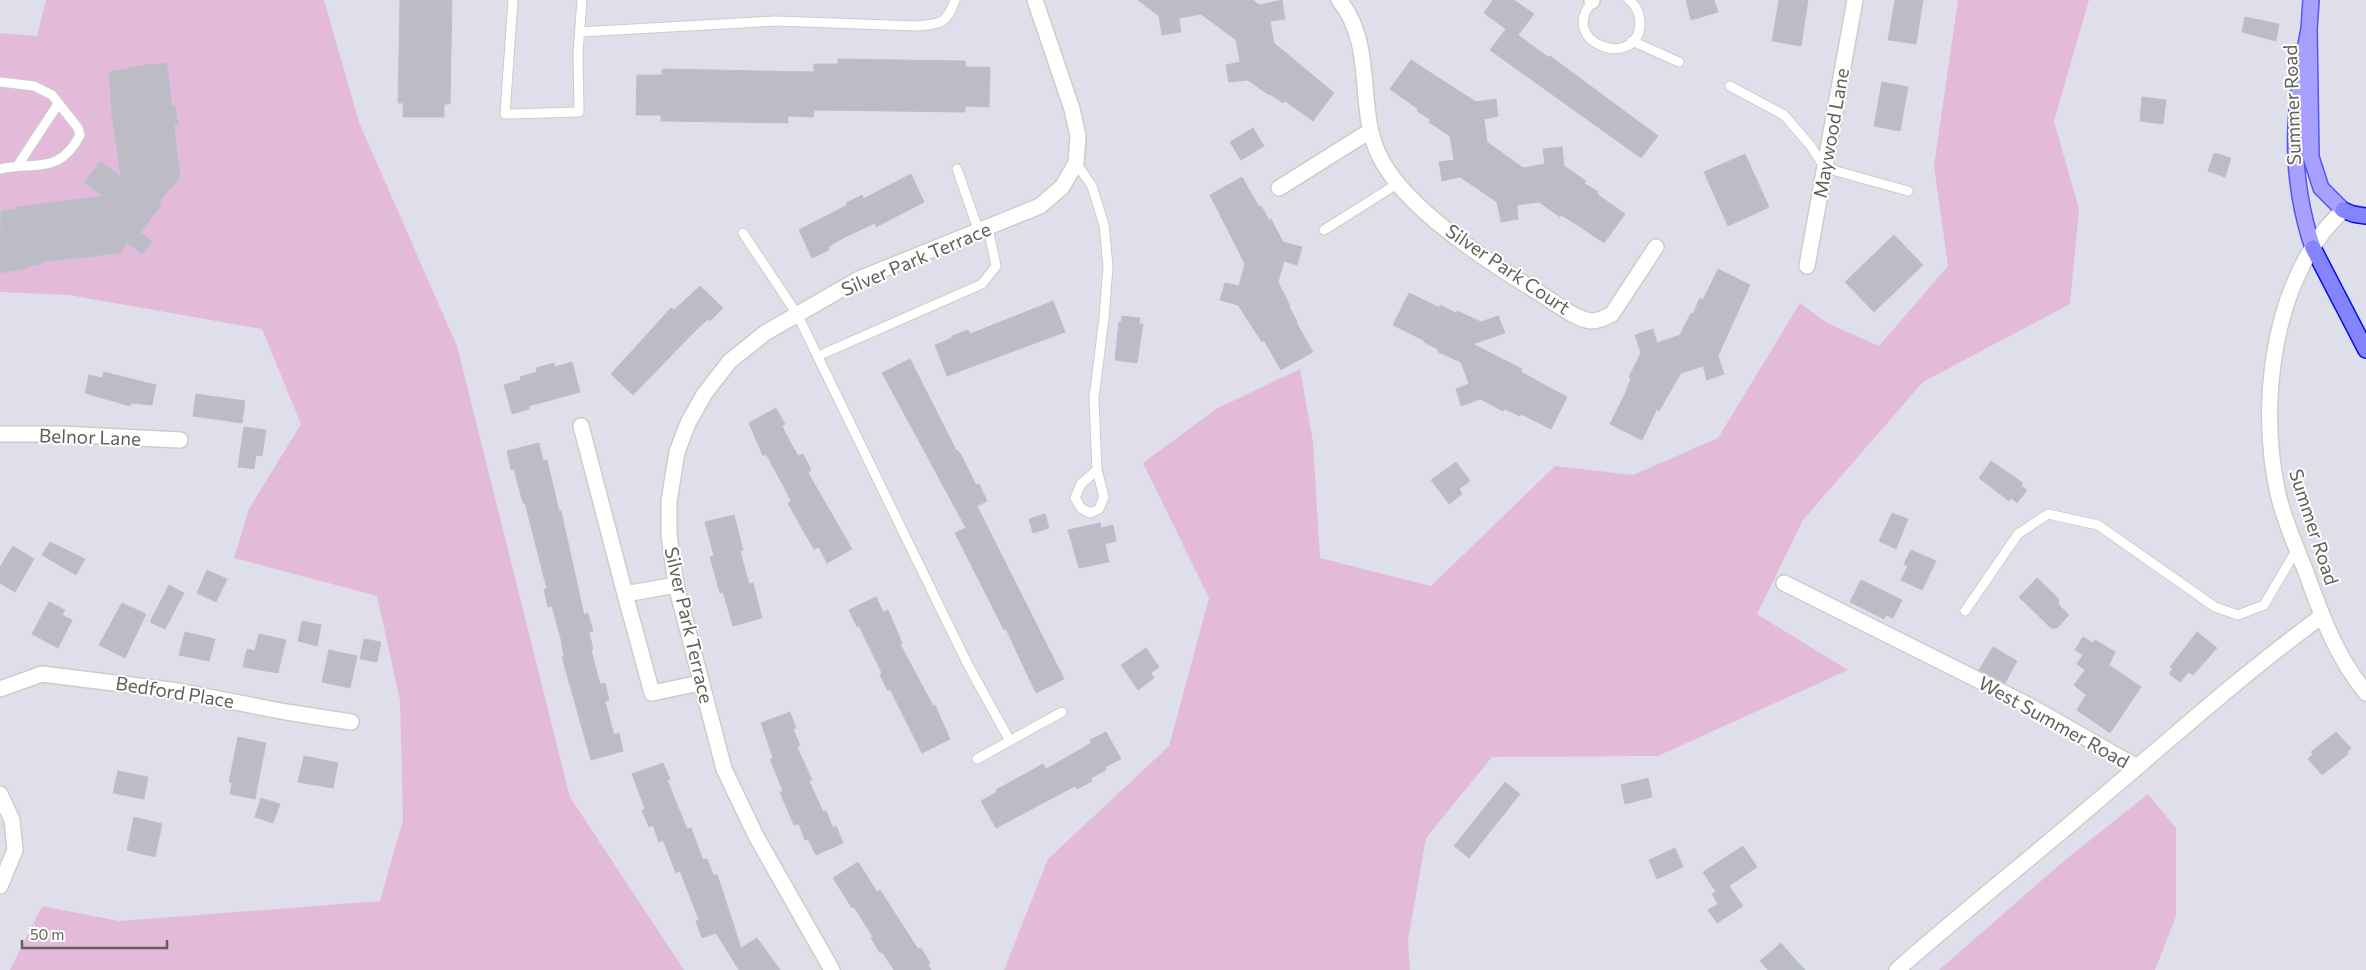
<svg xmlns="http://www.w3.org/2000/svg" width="2366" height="970" viewBox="0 0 2366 970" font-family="Commissioner,sans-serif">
<rect width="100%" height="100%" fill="#dfdfeb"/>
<path fill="#e4bada" d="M 46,0 L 324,0 L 359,122 L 457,346 L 570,797 L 684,970 L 10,970 L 42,906 L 119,921 L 380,901 L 403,820 L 400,700 L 377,596 L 234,558 L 249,509 L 301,424 L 262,329 L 69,295 L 0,292 L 0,33 L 37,36 Z
M 1958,0 L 2089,0 L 2054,121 L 2079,209 L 2070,304 L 1923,382 L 1803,520 L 1757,614 L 1848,670 L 1658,756 L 1492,757 L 1426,838 L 1408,940 L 1410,970 L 1004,970 L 1048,859 L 1169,746 L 1209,598 L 1143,463 L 1216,409 L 1300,369 L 1313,442 L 1320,558 L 1431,586 L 1555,466 L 1633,475 L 1718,438 L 1800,303 L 1827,323 L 1879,346 L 1948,266 L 1934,166 Z
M 2148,794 L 2176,828 L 2176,916 L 2155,970 L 1939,970 L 2065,860 Z"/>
<path fill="#bbbcc6" stroke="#bdbfd0" d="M 400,0 L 452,0 L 450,104 L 444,104 L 444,117 L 403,117 L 403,103 L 398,103 Z
M 1138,0 L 1253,0 L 1259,5 L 1282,0 L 1285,19 L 1270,21 L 1274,43 L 1334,93 L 1313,121 L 1285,101 L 1283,103 L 1270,94 L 1269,95 L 1248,80 L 1229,82 L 1226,65 L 1240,62 L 1236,40 L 1201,14 L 1179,18 L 1181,32 L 1162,35 L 1159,16 Z
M 1493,0 L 1514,0 L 1534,14 L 1518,35 L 1548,57 L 1550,56 L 1658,136 L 1641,158 L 1490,50 L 1506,29 L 1484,13 Z
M 1686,0 L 1714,0 L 1718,12 L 1691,20 Z
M 1779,0 L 1808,0 L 1801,46 L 1772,41 Z
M 1895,0 L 1923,0 L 1916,44 L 1888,40 Z
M 2245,17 L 2279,24 L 2276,41 L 2242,32 Z
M 838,59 L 965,61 L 966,67 L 990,67 L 989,107 L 965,106 L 965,112 L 814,110 L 813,117 L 788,116 L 788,123 L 661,121 L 661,115 L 636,115 L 637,75 L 662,75 L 662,69 L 814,72 L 814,64 L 838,64 Z
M 1411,60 L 1476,102 L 1496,99 L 1498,116 L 1484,119 L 1487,142 L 1523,168 L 1545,164 L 1543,149 L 1562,147 L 1564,166 L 1586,181 L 1584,183 L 1598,192 L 1597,194 L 1625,214 L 1604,243 L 1576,224 L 1561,215 L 1560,217 L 1539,202 L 1517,205 L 1518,219 L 1501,222 L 1497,202 L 1460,177 L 1442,181 L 1439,162 L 1454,160 L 1450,136 L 1429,122 L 1431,120 L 1417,111 L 1418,109 L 1390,89 Z
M 154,63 L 154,65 L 166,63 L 168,71 L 172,106 L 175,106 L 178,125 L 174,125 L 180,177 L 159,202 L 162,205 L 140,232 L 152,241 L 142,254 L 127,243 L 120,253 L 42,262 L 42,264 L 28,266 L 29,268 L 0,273 L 1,211 L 16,209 L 16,207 L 103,196 L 84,182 L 100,161 L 121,177 L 112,116 L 109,72 Z
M 1882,82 L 1908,87 L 1900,131 L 1874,126 Z
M 2142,97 L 2166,100 L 2163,124 L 2140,121 Z
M 1253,128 L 1264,146 L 1241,160 L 1230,142 Z
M 2214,153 L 2231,158 L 2225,177 L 2208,171 Z
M 1745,154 L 1769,207 L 1728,226 L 1704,172 Z
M 911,174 L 924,202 L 876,227 L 875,223 L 843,238 L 828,247 L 829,250 L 812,258 L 799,230 L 847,205 L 846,203 L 862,195 L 863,199 Z
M 1242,177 L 1259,207 L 1261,206 L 1269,220 L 1271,219 L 1283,242 L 1302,247 L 1297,265 L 1284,261 L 1278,282 L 1290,306 L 1289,307 L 1297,321 L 1296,322 L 1313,352 L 1281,370 L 1264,340 L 1262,342 L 1238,305 L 1220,300 L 1225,283 L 1239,286 L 1245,264 L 1210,195 Z
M 1894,235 L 1923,265 L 1874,312 L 1845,282 Z
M 1718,269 L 1750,285 L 1718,356 L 1724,374 L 1707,380 L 1703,366 L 1681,373 L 1659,411 L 1657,409 L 1642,440 L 1610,424 L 1625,394 L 1631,378 L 1629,377 L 1641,353 L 1635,335 L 1653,329 L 1657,343 L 1680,335 L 1691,313 L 1693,314 L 1700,298 L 1703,300 Z
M 700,286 L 723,308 L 710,321 L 708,319 L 695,331 L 633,395 L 611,374 L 671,308 L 674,310 Z
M 1409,293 L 1440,308 L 1440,305 L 1456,313 L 1457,311 L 1481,322 L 1498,316 L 1505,333 L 1473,344 L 1522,369 L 1521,372 L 1567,397 L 1551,429 L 1521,414 L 1520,416 L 1504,409 L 1503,411 L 1480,399 L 1461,406 L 1456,389 L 1469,384 L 1461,362 L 1438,352 L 1439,350 L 1424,342 L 1425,341 L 1393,325 Z
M 1053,301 L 1065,332 L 947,376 L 935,345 L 952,338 L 952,336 L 968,330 L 970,334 Z
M 1122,316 L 1140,318 L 1139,324 L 1143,324 L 1137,363 L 1115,360 L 1119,322 L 1121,322 Z
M 910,359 L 956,450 L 960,453 L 976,485 L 979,484 L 987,501 L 977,506 L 1064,679 L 1036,693 L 1006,629 L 1004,630 L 955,533 L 966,528 L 882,373 Z
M 572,362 L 580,392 L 529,406 L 529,409 L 512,414 L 504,385 L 521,380 L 520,377 L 537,372 L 536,368 L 554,363 L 555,367 Z
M 104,372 L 156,385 L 152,405 L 131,403 L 130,406 L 85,393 L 89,375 L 102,378 Z
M 196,394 L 245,401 L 242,423 L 193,416 Z
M 776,408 L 785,424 L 782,426 L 789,440 L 798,456 L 803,454 L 811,470 L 808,473 L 852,549 L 827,563 L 819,547 L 814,549 L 804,532 L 788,503 L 791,501 L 783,485 L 766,454 L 763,456 L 749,423 Z
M 244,427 L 266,430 L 262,456 L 256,455 L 254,469 L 238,467 Z
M 539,443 L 543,461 L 547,460 L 559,511 L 561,511 L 584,615 L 588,613 L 593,631 L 589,632 L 593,649 L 591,650 L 600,684 L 605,683 L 609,700 L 605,701 L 614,735 L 619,733 L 623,751 L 591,760 L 562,657 L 564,657 L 561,639 L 552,606 L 548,607 L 544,589 L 547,589 L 525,503 L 523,503 L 514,469 L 511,470 L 507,451 Z
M 1991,461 L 2023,483 L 2021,486 L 2027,490 L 2017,503 L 2011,498 L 2009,501 L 1979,478 Z
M 1456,462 L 1470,481 L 1459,489 L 1462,494 L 1449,504 L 1431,480 Z
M 1892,513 L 1908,519 L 1896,549 L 1879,541 Z
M 1045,514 L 1049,528 L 1033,533 L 1029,519 Z
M 734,515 L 743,550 L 740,551 L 749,584 L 753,583 L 762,618 L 733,626 L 723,592 L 720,593 L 710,557 L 714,556 L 705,522 Z
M 1100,523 L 1101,528 L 1113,525 L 1116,541 L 1105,544 L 1109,562 L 1079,568 L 1068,530 Z
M 50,542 L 85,559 L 76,575 L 42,555 Z
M 13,546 L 34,559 L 15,592 L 0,583 L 0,567 Z
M 1911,550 L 1936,561 L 1922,590 L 1901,580 L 1908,566 L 1904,564 Z
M 207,570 L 227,579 L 216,602 L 197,593 Z
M 2037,578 L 2058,598 L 2059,605 L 2069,615 L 2057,628 L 2051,628 L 2019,597 Z
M 1861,580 L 1902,600 L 1893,618 L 1886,615 L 1884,619 L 1850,602 Z
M 169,585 L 184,593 L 165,629 L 150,622 Z
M 876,597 L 883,612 L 888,610 L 902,643 L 900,644 L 933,706 L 935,705 L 950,739 L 922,753 L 890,689 L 888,691 L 880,675 L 882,673 L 859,626 L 857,627 L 849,610 Z
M 49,602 L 65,610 L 62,615 L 72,620 L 58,648 L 32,634 Z
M 122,603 L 146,614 L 125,658 L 99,645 Z
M 302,621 L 321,625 L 317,646 L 298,641 Z
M 185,632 L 215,639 L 209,661 L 179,655 Z
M 2197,632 L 2217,648 L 2193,675 L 2189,672 L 2180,682 L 2169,674 L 2173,669 L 2170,667 Z
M 259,634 L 286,640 L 278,673 L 243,667 L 247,649 L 255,651 Z
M 2083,637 L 2093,643 L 2095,640 L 2115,652 L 2109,665 L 2141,687 L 2110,733 L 2077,710 L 2086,695 L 2074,685 L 2085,670 L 2077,664 L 2083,655 L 2075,650 Z
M 364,639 L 381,642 L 377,662 L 360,659 Z
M 1993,647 L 2017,661 L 2005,683 L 1979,670 Z
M 1146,648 L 1159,667 L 1151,673 L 1154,678 L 1138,690 L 1121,665 Z
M 329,650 L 357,656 L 350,688 L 322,682 Z
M 790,712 L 796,728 L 793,729 L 800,745 L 797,747 L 812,780 L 809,781 L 823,812 L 826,811 L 833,828 L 836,826 L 843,843 L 816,855 L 808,839 L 805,840 L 799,824 L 794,825 L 780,792 L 783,791 L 770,759 L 773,758 L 761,723 Z
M 1106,732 L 1121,759 L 1105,767 L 1106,770 L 1091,778 L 1092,781 L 1077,789 L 1075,786 L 996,828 L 981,801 L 997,792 L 996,790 L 1043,764 L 1046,769 L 1076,752 L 1091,743 L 1090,740 Z
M 2336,732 L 2351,748 L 2347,752 L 2348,754 L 2322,775 L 2308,759 L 2313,754 L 2311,752 Z
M 238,737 L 266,743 L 255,799 L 230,794 L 232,783 L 229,782 Z
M 304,756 L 338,763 L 333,788 L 298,782 Z
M 663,763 L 670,779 L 667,780 L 687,829 L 691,828 L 703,860 L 707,859 L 714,876 L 717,874 L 741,948 L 757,938 L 780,970 L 739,970 L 716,933 L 702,938 L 696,921 L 699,920 L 680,871 L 676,873 L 663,840 L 659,842 L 653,825 L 649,827 L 642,810 L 645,809 L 632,774 Z
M 118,771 L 148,777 L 144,799 L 113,793 Z
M 1648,778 L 1652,797 L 1625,804 L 1621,785 Z
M 1505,782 L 1520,794 L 1469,858 L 1454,846 Z
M 261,798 L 280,804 L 273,823 L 255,817 Z
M 134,817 L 162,824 L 155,857 L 127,850 Z
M 1743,846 L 1757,867 L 1729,886 L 1743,906 L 1717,923 L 1708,910 L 1718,904 L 1712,894 L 1716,892 L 1703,872 Z
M 1675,848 L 1683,867 L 1657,879 L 1649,860 Z
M 858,862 L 877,892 L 880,890 L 918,949 L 921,948 L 930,963 L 928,964 L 931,970 L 894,970 L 882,952 L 880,953 L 871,938 L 873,937 L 854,907 L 852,908 L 833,878 Z
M 1781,943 L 1793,957 L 1805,970 L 1768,970 L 1760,961 Z"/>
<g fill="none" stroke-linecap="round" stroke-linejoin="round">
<g stroke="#cdcdc6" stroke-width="11">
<path id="lane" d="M 513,0 L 505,114 L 579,112 L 578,53 L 582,0
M 1594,0 C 1554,42 1638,72 1640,24 C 1640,15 1637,6 1629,0
M 580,32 L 775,21 L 918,26 C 941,24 947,23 955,0
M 1632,41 L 1679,62
M 0,82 L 34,86 L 52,95 L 78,128 L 80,135 C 59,175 37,161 0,169
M 1730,86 L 1784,115 L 1810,145 L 1825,168 L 1908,191
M 1076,163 L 1092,186 L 1104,225 L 1108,266 L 1104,318 L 1094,398 L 1097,470 L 1104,497 L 1099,509 L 1090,513 L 1081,508 L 1075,498 L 1081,484 L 1097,470
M 18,165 L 58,104
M 957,169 L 979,232
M 1324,230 L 1397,184
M 743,233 L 797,314 L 968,665 L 1010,741
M 818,356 L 982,284 L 996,266 L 988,228
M 1965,611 L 2018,534 L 2048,514 L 2098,525 L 2215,607 L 2238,615 L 2264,605 L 2297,549
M 977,759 L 1062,712"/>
</g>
<g stroke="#cdcdc6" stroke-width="18">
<path id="street" d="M 1339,0 C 1376,45 1356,108 1379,155 C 1404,209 1493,265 1544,296 C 1557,304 1575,319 1591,321 C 1599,321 1605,318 1612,314 L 1656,247
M 1592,0 L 1592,1
M 1279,188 L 1370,131
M 2343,210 C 2336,218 2327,226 2321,235 C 2270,305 2260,411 2278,494 C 2284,520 2296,547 2306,572 C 2322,617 2336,656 2366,693
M 1807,266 L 1855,0
M 581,426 L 625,594 L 676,585
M 0,434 L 60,434 L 180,440
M 1784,583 L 2030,706 L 2137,767
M 625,594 L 652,693 L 700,683
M 0,689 L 42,674 L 178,691 L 286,712 L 351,722
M 832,970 L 756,836 L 724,769 L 676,585 L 669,534 L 669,501 L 677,452 L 688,423 L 705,393 L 730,361 L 765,333 L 859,279 L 1040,206 L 1062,187 L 1076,163 L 1078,136 L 1072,109 L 1035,0
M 1897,970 C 1959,915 2025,863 2088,809 C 2165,744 2240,676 2322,616"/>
</g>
<g stroke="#cecdc5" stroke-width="18">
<path id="secondary" d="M 0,794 L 12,820 L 15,850 L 0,886"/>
</g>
<g stroke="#5158f2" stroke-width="18">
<path id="primary" d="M 2311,0 L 2309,29 L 2311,157 L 2321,188 L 2343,210
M 2309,29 C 2294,108 2287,170 2313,248"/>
</g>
<g stroke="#0011ea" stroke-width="18">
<path id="highway" d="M 2343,210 L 2353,214 L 2366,216
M 2313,248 L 2366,350"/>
</g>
<use href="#lane" stroke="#fff" stroke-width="9"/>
<use href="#street" stroke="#fff" stroke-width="15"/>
<use href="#secondary" stroke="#fff" stroke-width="15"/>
<use href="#primary" stroke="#a8a0ff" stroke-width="15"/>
<use href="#highway" stroke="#8485fe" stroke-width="15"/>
</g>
<g text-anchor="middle" stroke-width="4" stroke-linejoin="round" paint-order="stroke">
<g font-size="19" fill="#605f58" stroke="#fff">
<text transform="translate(2292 105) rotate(-92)" y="7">Summer Road</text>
<text transform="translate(1831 133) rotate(-80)" y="7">Maywood Lane</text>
<text transform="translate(916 259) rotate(-23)" y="7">Silver Park Terrace</text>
<text transform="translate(1508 269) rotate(34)" y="7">Silver Park Court</text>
<text transform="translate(90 437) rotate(2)" y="7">Belnor Lane</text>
<text transform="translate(2314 527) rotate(72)" y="7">Summer Road</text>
<text transform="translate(689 625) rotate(77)" y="7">Silver Park Terrace</text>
<text transform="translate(175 692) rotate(9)" y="7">Bedford Place</text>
<text transform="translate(2054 722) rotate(29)" y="7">West Summer Road</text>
</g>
</g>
<path d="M22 940v8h145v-8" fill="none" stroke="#605f58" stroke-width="2.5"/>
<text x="30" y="940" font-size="15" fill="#605f58" stroke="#ffffff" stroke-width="4" paint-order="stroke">50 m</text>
</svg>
